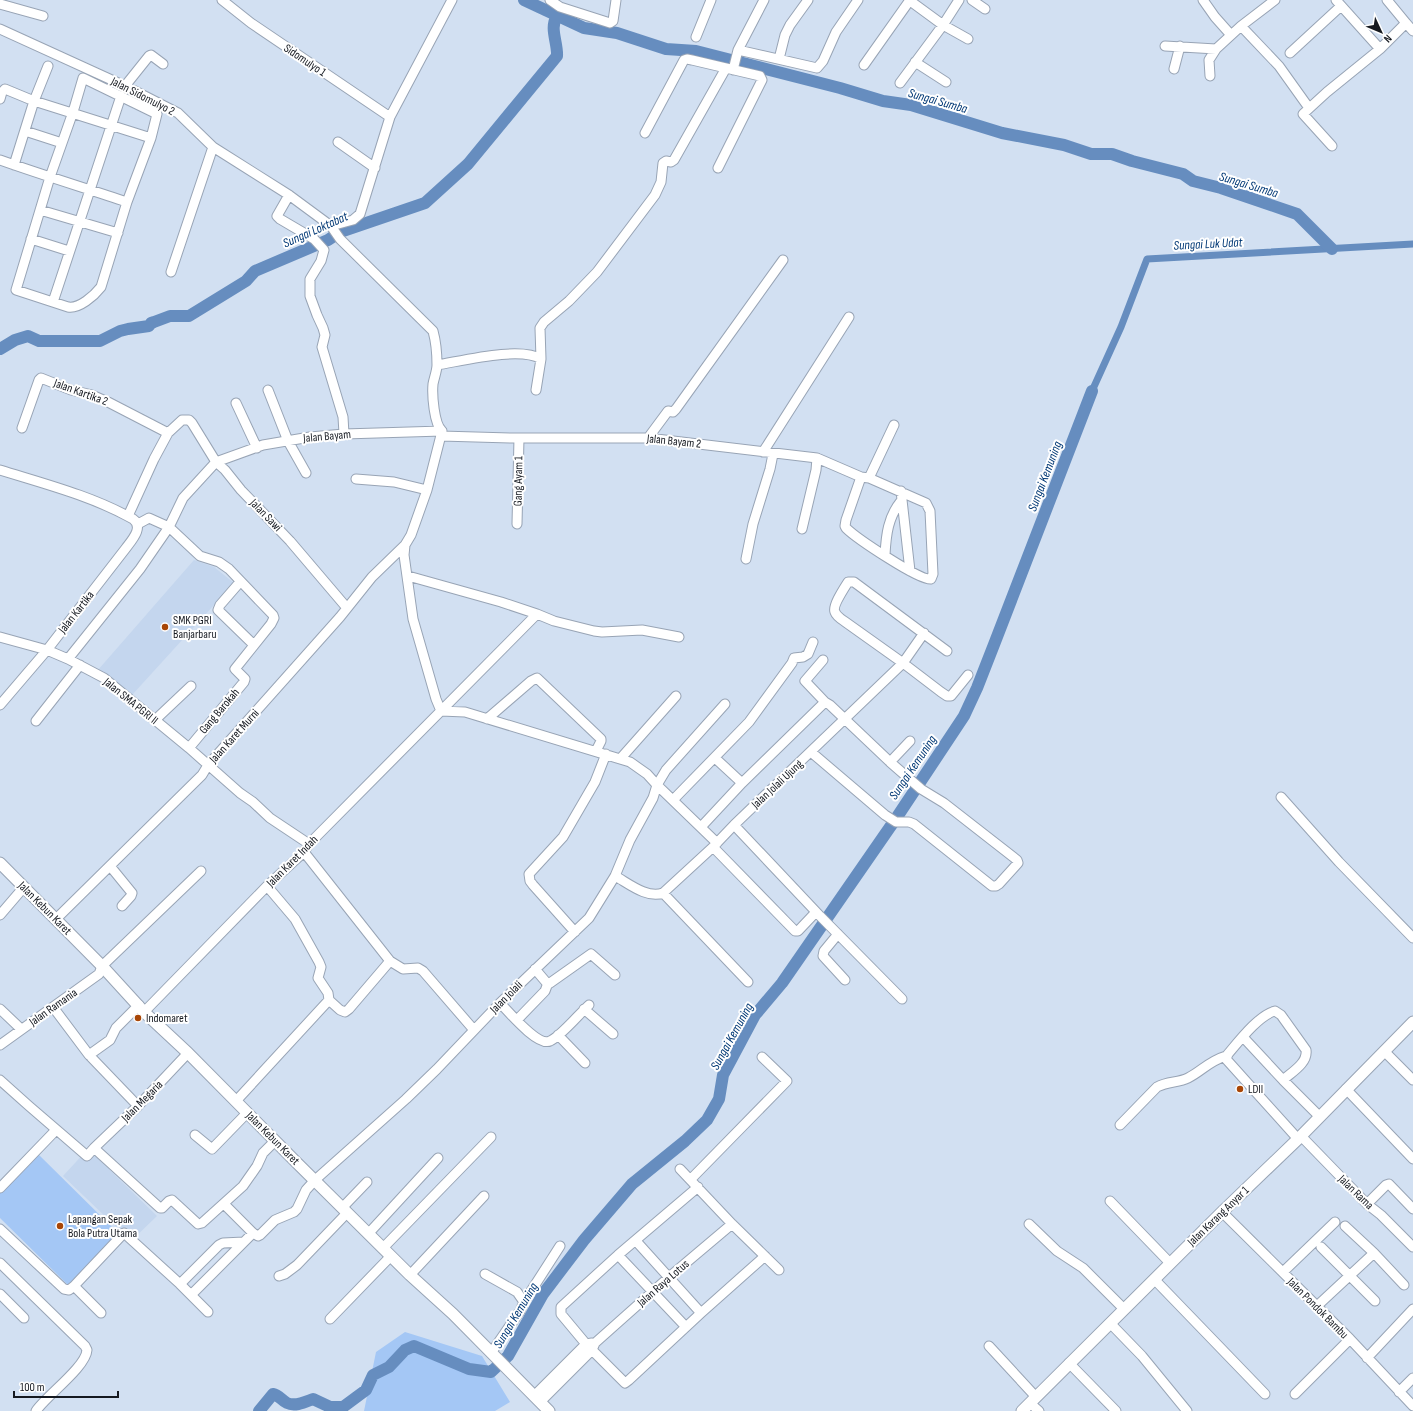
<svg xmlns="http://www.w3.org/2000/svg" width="1413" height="1411" viewBox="0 0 1413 1411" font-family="'Sofia Sans Condensed',sans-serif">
<rect width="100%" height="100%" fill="#d2e0f2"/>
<path fill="#c4d6ee" d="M 194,560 L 214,567 L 234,583 L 132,695 L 98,670 Z
M 88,1149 L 157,1216 L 131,1241 L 63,1176 Z"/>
<path fill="#a4c7f5" d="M 38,1154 L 119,1234 L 68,1285 L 0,1218 L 0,1193 Z
M 405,1332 L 482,1356 L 510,1402 L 495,1411 L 364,1411 L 376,1352 Z"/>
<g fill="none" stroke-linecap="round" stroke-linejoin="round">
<path stroke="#668dbf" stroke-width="7" d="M 1092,391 L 1121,327 L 1147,259 L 1413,244"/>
<path stroke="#668dbf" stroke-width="12" d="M 524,0 L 584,28 L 617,33 L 666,49 L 696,51 L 840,88 L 883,101 L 911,105 L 1002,133 L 1064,145 L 1091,154 L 1112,154 L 1132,161 L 1183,174 L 1193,181 L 1221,188 L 1297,214 L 1332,249
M 0,349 L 15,340 L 28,336 L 39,341 L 100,341 L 120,331 L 128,329 L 149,326 L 151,323 L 154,322 L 170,316 L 189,316 L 246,281 L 255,271 L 328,240 L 340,232 L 425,203 L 468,164 L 557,56 C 558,43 549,28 557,16
M 259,1411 L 273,1394 C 279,1395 281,1400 287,1403 C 295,1407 305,1402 313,1399 L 330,1407 L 343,1407 L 366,1390 L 373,1375 L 389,1367 L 405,1350 L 414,1346 L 469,1369 L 491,1372 L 508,1356 L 543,1294 L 584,1240 L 632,1184 L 685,1141 L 707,1120 L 719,1099 L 723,1075 L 755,1015 L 782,983 L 897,817 L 964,716 L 977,688 L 995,642 L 1092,391"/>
<g stroke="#98a4b5" stroke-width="11">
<path id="minor" d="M 222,0 L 251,23 L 390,117
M 550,0 L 560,7 L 610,23 L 613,21 L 616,0
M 909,0 L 943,25 L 968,39
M 972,0 L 985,9
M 1203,0 L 1215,17 L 1231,35
M 1336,0 L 1380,49
M 0,4 L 43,16
M 1406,23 L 1413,31
M 1241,26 L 1279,66 L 1309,108
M 0,29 L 125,86 L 178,113 L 213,147 L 289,195 L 331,226 L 340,239 L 433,331 C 436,342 437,354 437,365 C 437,371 434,378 433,384 C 432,395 434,424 442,431 L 427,490 L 411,535 L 405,545 L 404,555 L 413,619 L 436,699 L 441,711
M 696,37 L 711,0
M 1165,46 L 1216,49
M 738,50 L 817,68 L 823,61 L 836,32 L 858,0
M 1290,53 L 1341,6
M 779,59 L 785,35 L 790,25 L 808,0
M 915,62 L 946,82
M 864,65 L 910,0
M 1174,69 L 1180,46
M 733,70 L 738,50 L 764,0
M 1210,76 L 1209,60 L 1216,49 L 1241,26 L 1275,0
M 900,83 L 943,25 L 959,0
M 125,86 L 149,56 L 151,55 L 163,64
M 0,99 L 2,92 L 5,89 L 34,101 L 151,138
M 25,131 L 62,143
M 645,133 L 684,60 L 687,59 L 692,60 L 760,76 L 762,80 L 718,168
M 338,142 L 375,168
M 1332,146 L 1303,114 L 1327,92 L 1380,49 L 1406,23 L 1387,0
M 0,160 C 42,175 85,188 127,202 L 151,138 L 157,114 L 83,78 L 73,112 L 50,177 L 16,290 L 68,307 C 79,309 94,296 101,287 L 127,202
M 14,165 L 34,101 L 48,66
M 289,195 L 277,216 L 280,219 L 314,239 L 324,250 L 321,261 L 310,279 L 310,296 L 317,315 L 323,328 L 325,335 L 322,347 L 343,417 L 344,434
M 40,210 L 118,233
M 331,226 L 353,220 L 360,214 L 390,117 L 452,0
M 31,239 L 69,251
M 171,272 L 213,147
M 53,302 L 121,96
M 437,365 C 462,361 520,346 541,359
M 268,390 L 288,441 L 306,473
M 536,390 L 541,359 L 540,328 L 544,322 L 569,301 L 597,272 L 655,195 L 661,182 L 663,163 L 666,161 L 671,162 L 674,160 L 726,68
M 236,403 L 257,448
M 22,428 L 39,380 L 41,378 L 71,390 L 92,395 L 108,402 L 168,433
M 441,436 L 511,438 L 648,438 L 817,458 L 861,477 L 869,478 L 926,503 L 930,511 L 933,574 L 931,579 C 920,581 856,538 846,528 L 845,526 L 846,520 L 861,477
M 648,438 L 668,411 L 673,412 L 676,409 L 783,260
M 763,452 L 849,317
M 0,470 C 45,484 92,496 133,519 C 144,527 132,540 126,548 L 47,650 L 0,705
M 869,478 L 894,425
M 356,479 L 394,482 L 427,490
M 901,491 L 910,571
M 128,516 L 154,459 L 168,433 L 182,420 L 189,420 L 192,423 L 216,462 L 225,470 L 241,490 L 290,541 L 347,608
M 138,524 L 149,518 L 169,527 L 200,556 L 219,562 L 229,569 L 273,615 L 274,618 L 271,624 L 235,669 L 245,679 L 244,682 L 189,748
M 517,524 L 519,438
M 802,529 L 816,470 L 817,458
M 885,555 C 886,535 888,517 901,501
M 746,559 L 753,524 L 770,469 L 773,454
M 408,576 L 501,602 L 537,614
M 240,582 L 220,605 L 218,610 L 254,645
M 0,637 L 47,650 L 68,659 L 104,678 L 189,748 L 240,793 L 253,802 L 270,818 L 309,844
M 947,651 L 854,582 L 848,582 C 845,587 832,606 835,612 C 836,615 841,619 844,621 L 903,663 L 941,692 L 947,696 L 951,696 L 968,675
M 68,659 L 140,569 L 169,527 L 183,498 L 216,462 L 263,445 L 310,437 L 344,434 L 442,431
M 823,660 L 805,681 L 825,702
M 441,711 L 465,712 L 630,762 L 647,774 L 657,785 L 717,843
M 487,719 L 531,681 L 537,678 L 601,739 L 601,741 L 596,751
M 155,720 L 191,686
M 36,721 L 80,665
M 811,752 L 885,815 L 896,822 L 909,822 L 914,824 L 992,886 L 996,886 L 999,884 L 1018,863 L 1017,860 L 944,803 L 921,789 L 890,762
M 621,758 L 676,696
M 715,758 L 742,783
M 1281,797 L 1339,862 L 1413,938
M 673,800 L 749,722 L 792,663 L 794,658 L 803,657 L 808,654 L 813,642
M 734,825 L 820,916 L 902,999
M 701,827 L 742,783 L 825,702 L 830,705 L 889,761 L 892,760 L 910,741
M 713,847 L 795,931 L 798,931 L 816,912
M 110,866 L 132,893 L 131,896 L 122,906
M 615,876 C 628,883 647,899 663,893 L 713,847 L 734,825 L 903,663 L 924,633
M 267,886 L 295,919 L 319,962 L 321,967 L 318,978 L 328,993 L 329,1000
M 663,893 L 748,982
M 0,915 L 24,887
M 56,919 L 202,775 L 208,765 L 340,617 L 372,577 L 405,545
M 575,932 L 533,885 L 530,881 L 529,874 L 563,837 L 595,782 L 606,754
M 838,934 L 824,951 L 823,956 L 845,980
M 390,961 L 403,969 L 418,968 L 423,971 L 474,1030
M 535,969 L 546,982 L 550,983 L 591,954 L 615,975
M 500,1003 C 508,1011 538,1047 550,1041 C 560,1037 580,1013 589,1005
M 53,1007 L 89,1055 L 110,1040 L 116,1028 L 139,1005
M 0,1009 L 21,1029
M 584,1009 L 613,1034
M 144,1012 L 267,886 L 304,852 L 309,844 L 537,614 L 554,621 L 594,631 L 602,632 L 642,630 L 679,637
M 517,1020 L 545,991 L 548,983
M 558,1035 L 585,1063
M 1243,1037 L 1283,1080 L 1320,1117
M 0,1045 L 99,974 L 102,966 L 201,871
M 1384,1051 L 1413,1080
M 89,1055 L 138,1106
M 0,1080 L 29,1106 L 87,1156 L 94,1148 L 160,1208 L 162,1208 L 169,1201 L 172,1200 L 198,1224 L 202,1223 L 243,1186 L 257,1166 L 263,1153 L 275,1141
M 1283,1080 C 1292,1072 1308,1063 1306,1050 L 1281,1015 L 1275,1011 C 1259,1015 1239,1041 1228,1054 L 1226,1059 L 1298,1139
M 1346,1089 L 1413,1159
M 236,1101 L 329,1000 L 340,1010 L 345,1012 L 349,1009 L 390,961 L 304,852
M 1120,1125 L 1157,1087 C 1168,1081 1178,1083 1188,1078 C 1202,1071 1209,1061 1226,1056
M 195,1135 L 212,1149 L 247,1113
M 1301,1136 L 1367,1204 L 1381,1215 L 1413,1247
M 94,1148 L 138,1106 L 188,1053
M 680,1169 L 732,1224 L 779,1270
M 691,1179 L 787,1081 L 762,1057
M 698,1187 L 618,1255 L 561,1307 L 561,1314 L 586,1344 L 625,1383 L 629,1380 L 701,1313 L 765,1256
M 0,1188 L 56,1130
M 1110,1201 L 1170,1263
M 224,1204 L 253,1233
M 1367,1204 L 1386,1185 L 1389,1184 L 1413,1209
M 342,1208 L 367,1182
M 1222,1212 L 1350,1339 L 1413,1406
M 1029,1224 L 1057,1251 L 1083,1268 L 1124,1309
M 1345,1226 L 1374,1253
M 0,1229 L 64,1289 L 69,1290 L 74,1286 L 101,1313
M 368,1234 L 438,1158
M 636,1241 L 701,1313
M 1321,1247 L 1375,1301
M 383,1248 L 491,1137
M 618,1255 L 686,1327
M 0,1263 L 85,1346 L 87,1350 C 86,1367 46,1396 36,1411
M 1283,1272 L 1335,1222
M 485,1274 L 517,1292 L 524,1302 L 520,1311 L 491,1353
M 410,1275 L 484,1196
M 279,1276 L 285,1274 L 297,1265 L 347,1213
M 1154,1279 L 1265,1394
M 180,1284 L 219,1245 L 223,1243 L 244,1242
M 74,1286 L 124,1233 L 180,1284 L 208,1312
M 0,1294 L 24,1318
M 191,1295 L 253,1233 L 258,1236 L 260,1235 L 275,1220 L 294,1212 L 297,1209 L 306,1190 L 315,1180 L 406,1099 L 437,1069 L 500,1003 L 589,918 L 615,876 L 630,840 L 653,798 L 657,785 L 666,770 L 725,704
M 524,1302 L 560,1246
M 1317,1306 L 1374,1253 L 1404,1285
M 330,1319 L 391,1256
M 1110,1323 L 1142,1356 L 1187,1411
M 989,1346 L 1036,1397
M 1367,1358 L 1413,1309
M 1069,1363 L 1116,1411
M 1399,1392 L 1413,1378
M 1295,1394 L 1350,1339
M 534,1396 L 586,1344 L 592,1343
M 540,1402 L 592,1350 L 595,1343 L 668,1278 L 732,1224
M 1030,1403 L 1039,1411"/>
</g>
<g stroke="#98a4b5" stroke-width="13">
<path id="major" d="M 0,863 L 102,966 L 144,1012 L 188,1053 L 296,1162 L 410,1275 L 453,1314 L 549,1411
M 1022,1411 L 1222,1212 L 1298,1139 L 1413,1022"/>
</g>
<use href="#minor" stroke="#fff" stroke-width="9"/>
<use href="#major" stroke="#fff" stroke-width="11"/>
</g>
<g fill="#a84606" stroke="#fff" stroke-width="1.5">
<circle cx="165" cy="627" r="4"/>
<circle cx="138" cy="1018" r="4"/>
<circle cx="1240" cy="1089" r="4"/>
<circle cx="60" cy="1226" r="4"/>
</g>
<g text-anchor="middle" stroke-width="4" stroke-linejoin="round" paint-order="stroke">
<g font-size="12" fill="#151920" stroke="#fff">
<text transform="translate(305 60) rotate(34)" y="4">Sidomulyo 1</text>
<text transform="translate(143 96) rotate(27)" y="4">Jalan Sidomulyo 2</text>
<text transform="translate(81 392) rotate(20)" y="4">Jalan Kartika 2</text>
<text transform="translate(327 436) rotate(-5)" y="4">Jalan Bayam</text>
<text transform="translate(674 441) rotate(6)" y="4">Jalan Bayam 2</text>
<text transform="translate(518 481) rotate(-89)" y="4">Gang Ayam 1</text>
<text transform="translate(266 515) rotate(46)" y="4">Jalan Sawi</text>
<text transform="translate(76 612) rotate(-52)" y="4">Jalan Kartika</text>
<text transform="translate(131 701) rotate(39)" y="4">Jalan SMA PGRI II</text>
<text transform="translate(219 711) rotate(-50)" y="4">Gang Barokah</text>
<text transform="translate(234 736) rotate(-48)" y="4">Jalan Karet Murni</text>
<text transform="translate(777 784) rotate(-43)" y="4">Jalan Jolali Ujung</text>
<text transform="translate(292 861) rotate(-45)" y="4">Jalan Karet Indah</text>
<text transform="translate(45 908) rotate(45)" y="4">Jalan Kebun Karet</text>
<text transform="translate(506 997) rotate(-45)" y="4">Jalan Jolali</text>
<text transform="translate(53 1007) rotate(-35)" y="4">Jalan Ramania</text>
<text transform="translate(142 1101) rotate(-45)" y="4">Jalan Megaria</text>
<text transform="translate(273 1138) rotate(45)" y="4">Jalan Kebun Karet</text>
<text transform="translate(1356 1192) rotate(44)" y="4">Jalan Rama</text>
<text transform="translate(1218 1216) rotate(-44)" y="4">Jalan Karang Anyar 1</text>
<text transform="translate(663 1283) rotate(-41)" y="4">Jalan Raya Lotus</text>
<text transform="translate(1318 1308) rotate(45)" y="4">Jalan Pondok Bambu</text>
</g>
<g font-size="12" fill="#151920" stroke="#fff" text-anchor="start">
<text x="173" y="624">SMK PGRI<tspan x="173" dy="14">Banjarbaru</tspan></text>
<text x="146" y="1022">Indomaret</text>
<text x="1248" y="1093">LDII</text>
<text x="68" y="1223">Lapangan Sepak<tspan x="68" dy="14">Bola Putra Utama</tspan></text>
</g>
<g font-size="13" font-style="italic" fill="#003875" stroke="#fff">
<text transform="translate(938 100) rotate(16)" y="5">Sungai Sumba</text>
<text transform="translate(1249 184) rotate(17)" y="5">Sungai Sumba</text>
<text transform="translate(315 229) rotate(-24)" y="5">Sungai Loktabat</text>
<text transform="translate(1208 243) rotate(-3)" y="5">Sungai Luk Udat</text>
<text transform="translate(1044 476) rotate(-69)" y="5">Sungai Kemuning</text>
<text transform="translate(912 767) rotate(-56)" y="5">Sungai Kemuning</text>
<text transform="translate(731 1036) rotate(-61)" y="5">Sungai Kemuning</text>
<text transform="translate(515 1315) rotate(-59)" y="5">Sungai Kemuning</text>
</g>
</g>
<g transform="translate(1381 32) rotate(134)" stroke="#ffffff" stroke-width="3" paint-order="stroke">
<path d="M0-3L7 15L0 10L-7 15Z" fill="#151920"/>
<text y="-6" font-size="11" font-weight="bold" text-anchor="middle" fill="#151920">N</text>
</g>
<path d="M14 1391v6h104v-6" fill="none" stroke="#151920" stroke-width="2"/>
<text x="20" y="1391" font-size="12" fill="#151920" stroke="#ffffff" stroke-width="3" paint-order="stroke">100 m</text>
</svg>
